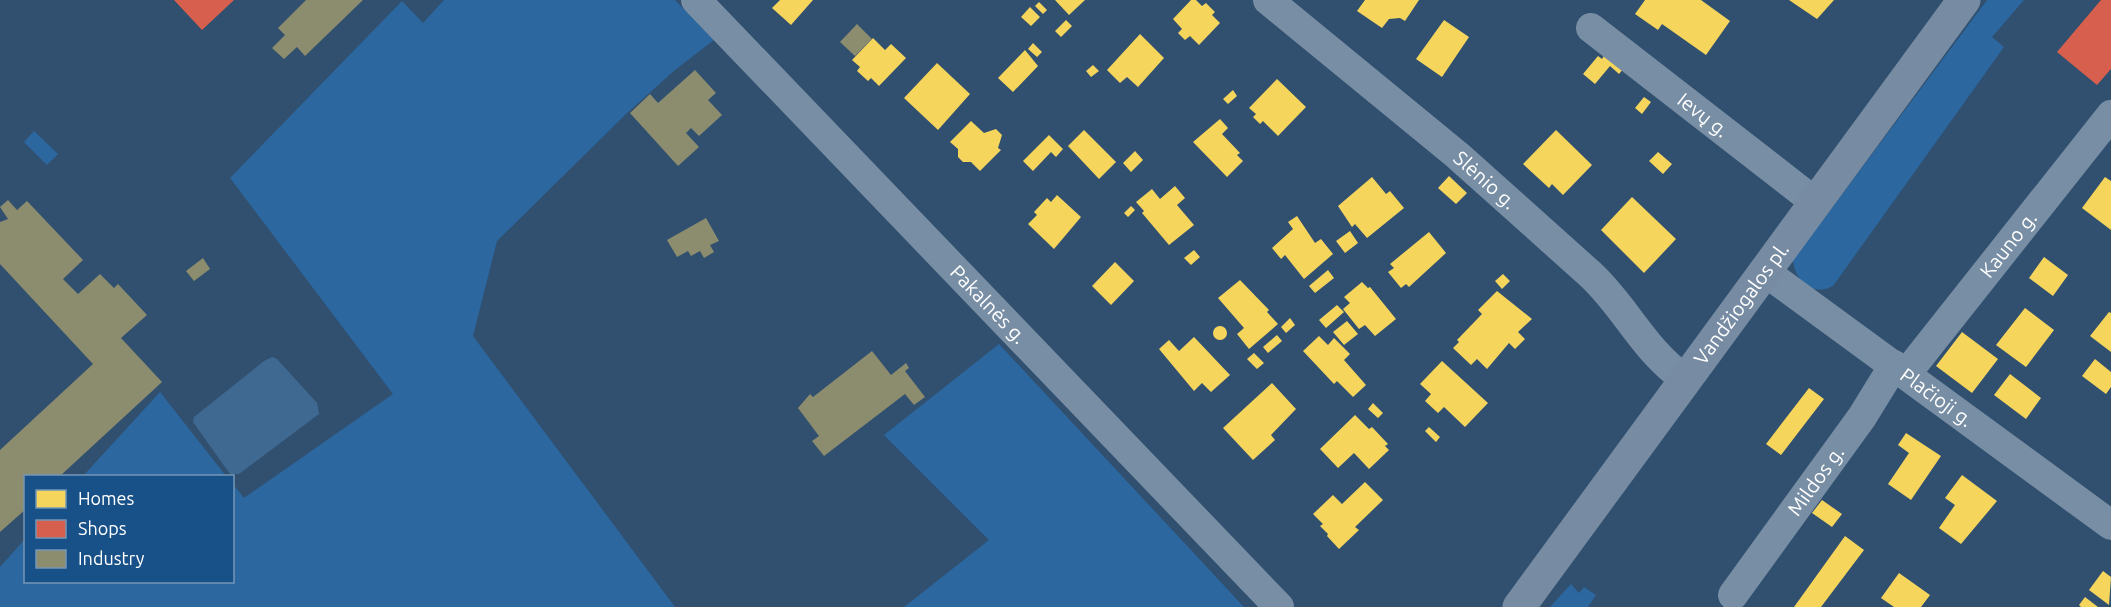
<svg xmlns="http://www.w3.org/2000/svg" width="2111" height="607" viewBox="0 0 2111 607" font-family="Ubuntu,sans-serif">
<rect width="100%" height="100%" fill="#31506f"/>
<path fill="#2c679f" d="M 444,0 L 675,0 L 714,40 L 675,70 L 626,114 L 497,241 L 473,336 L 675,607 L 0,607 L 0,567 L 25,539 L 26,582 L 232,582 L 233,484 L 244,498 L 393,394 L 230,178 L 402,1 L 423,23 Z
M 1987,0 L 2024,0 L 1992,37 L 2004,47 L 1833,286 C 1813,297 1795,281 1793,260 Z
M 34,131 L 58,154 L 47,165 L 24,142 Z
M 999,344 L 1244,607 L 904,607 L 989,540 L 884,435 Z
M 160,392 L 226,476 L 83,476 Z
M 1571,584 L 1579,593 L 1584,587 L 1596,595 L 1588,607 L 1550,607 Z"/>
<path fill="#406991" d="M 272,357 L 277,359 L 317,403 L 319,414 L 239,474 L 230,474 L 193,422 L 194,417 L 264,361 Z"/>
<path fill="#f6d55c" d="M 780,0 L 813,0 L 791,25 L 772,8 Z
M 1055,0 L 1085,0 L 1069,15 Z
M 1191,0 L 1196,0 L 1202,6 L 1206,3 L 1215,12 L 1212,15 L 1220,23 L 1199,45 L 1190,36 L 1185,40 L 1178,33 L 1182,29 L 1173,19 Z
M 1365,0 L 1419,0 L 1405,21 L 1400,18 L 1389,19 L 1382,28 L 1357,11 Z
M 1645,0 L 1701,0 L 1730,21 L 1706,55 L 1662,24 L 1658,30 L 1635,14 Z
M 1789,0 L 1834,0 L 1817,19 Z
M 1039,2 L 1047,10 L 1043,14 L 1035,6 Z
M 1030,7 L 1040,17 L 1031,26 L 1021,17 Z
M 1066,20 L 1072,26 L 1061,37 L 1055,31 Z
M 1444,20 L 1469,37 L 1442,77 L 1416,59 Z
M 1140,34 L 1164,58 L 1138,87 L 1127,77 L 1120,83 L 1107,70 Z
M 873,38 L 885,50 L 891,44 L 906,58 L 879,86 L 871,78 L 868,81 L 857,71 L 860,67 L 852,60 Z
M 1033,43 L 1042,52 L 1037,57 L 1028,49 Z
M 1025,50 L 1038,66 L 1013,92 L 998,78 Z
M 1605,54 L 1623,69 L 1619,74 L 1610,66 L 1595,84 L 1583,74 L 1598,56 L 1602,59 Z
M 937,63 L 970,94 L 938,130 L 904,98 Z
M 1093,65 L 1099,71 L 1091,77 L 1086,71 Z
M 1277,79 L 1306,107 L 1278,136 L 1263,121 L 1260,124 L 1253,117 L 1256,114 L 1249,108 Z
M 1233,90 L 1237,96 L 1228,104 L 1223,99 Z
M 1644,97 L 1651,102 L 1642,114 L 1635,108 Z
M 1220,119 L 1228,128 L 1222,134 L 1240,153 L 1237,155 L 1243,161 L 1227,177 L 1193,142 Z
M 971,121 L 984,133 L 996,129 L 1002,135 L 998,148 L 1001,150 L 980,171 L 971,162 L 963,162 L 958,157 L 958,149 L 950,142 Z
M 1084,130 L 1116,162 L 1099,179 L 1068,146 Z
M 1556,130 L 1592,165 L 1563,195 L 1552,184 L 1549,188 L 1523,164 Z
M 1049,135 L 1063,149 L 1056,157 L 1051,152 L 1033,171 L 1023,161 Z
M 1135,151 L 1143,160 L 1131,172 L 1123,163 Z
M 1658,152 L 1672,164 L 1663,174 L 1649,161 Z
M 1449,176 L 1467,193 L 1456,204 L 1438,188 Z
M 1372,177 L 1386,194 L 1390,191 L 1404,208 L 1367,238 L 1355,224 L 1352,227 L 1338,206 Z
M 2105,177 L 2111,181 L 2111,230 L 2082,208 Z
M 1175,186 L 1185,198 L 1177,205 L 1194,225 L 1169,245 L 1142,213 L 1144,211 L 1136,202 L 1152,189 L 1160,199 Z
M 1057,195 L 1081,217 L 1054,249 L 1028,224 L 1037,215 L 1034,212 L 1047,198 L 1051,202 Z
M 1632,197 L 1676,239 L 1644,273 L 1601,230 Z
M 1131,206 L 1135,210 L 1128,217 L 1124,213 Z
M 1297,216 L 1315,243 L 1321,239 L 1333,254 L 1304,279 L 1285,255 L 1281,259 L 1272,248 L 1293,229 L 1288,222 Z
M 1350,231 L 1358,243 L 1345,253 L 1336,241 Z
M 1429,232 L 1446,253 L 1409,287 L 1406,284 L 1401,288 L 1388,272 L 1394,268 L 1390,264 Z
M 1194,250 L 1200,257 L 1191,265 L 1184,258 Z
M 2044,257 L 2068,275 L 2053,296 L 2029,278 Z
M 1115,262 L 1134,281 L 1111,305 L 1092,286 Z
M 1328,270 L 1334,278 L 1315,293 L 1309,286 Z
M 1503,274 L 1510,281 L 1502,289 L 1495,281 Z
M 1240,280 L 1269,310 L 1267,312 L 1278,324 L 1249,349 L 1237,334 L 1244,328 L 1218,298 Z
M 1362,282 L 1368,288 L 1370,287 L 1396,319 L 1375,336 L 1365,325 L 1359,329 L 1343,309 L 1350,303 L 1344,297 Z
M 1497,291 L 1532,319 L 1518,332 L 1525,339 L 1515,349 L 1509,343 L 1487,369 L 1477,359 L 1471,365 L 1453,348 L 1459,342 L 1457,340 L 1482,314 L 1478,310 Z
M 1337,305 L 1344,312 L 1326,328 L 1319,320 Z
M 2025,308 L 2054,330 L 2026,367 L 1996,345 Z
M 2109,312 L 2111,313 L 2111,352 L 2090,336 Z
M 1290,318 L 1295,325 L 1286,333 L 1281,327 Z
M 1347,321 L 1358,334 L 1344,345 L 1333,332 Z
M1213 333a7 7 0 1 1 14 0a7 7 0 1 1-14 0Z
M 1962,332 L 1998,359 L 1972,393 L 1936,366 Z
M 1277,335 L 1282,341 L 1268,353 L 1263,347 Z
M 1319,336 L 1328,345 L 1334,338 L 1350,354 L 1344,360 L 1366,385 L 1353,397 L 1337,381 L 1334,384 L 1303,351 Z
M 1194,337 L 1230,375 L 1211,392 L 1202,383 L 1194,391 L 1159,349 L 1169,340 L 1179,351 Z
M 1254,353 L 1264,363 L 1257,369 L 1247,359 Z
M 2095,359 L 2111,372 L 2111,387 L 2106,394 L 2082,376 Z
M 1442,361 L 1488,403 L 1465,427 L 1444,407 L 1438,413 L 1425,401 L 1431,394 L 1420,384 Z
M 2010,374 L 2041,398 L 2026,419 L 1994,395 Z
M 1272,383 L 1296,409 L 1271,435 L 1275,440 L 1253,460 L 1223,428 Z
M 1809,388 L 1824,399 L 1781,455 L 1766,444 Z
M 1373,403 L 1383,413 L 1378,418 L 1368,409 Z
M 1355,415 L 1369,429 L 1372,427 L 1388,444 L 1385,446 L 1389,450 L 1369,469 L 1354,453 L 1338,468 L 1320,449 Z
M 1429,427 L 1440,437 L 1436,442 L 1425,431 Z
M 1906,433 L 1941,456 L 1911,500 L 1888,484 L 1909,453 L 1898,445 Z
M 1962,475 L 1997,501 L 1961,544 L 1939,528 L 1955,505 L 1945,498 Z
M 1365,482 L 1383,500 L 1355,527 L 1359,530 L 1339,549 L 1327,536 L 1328,534 L 1320,526 L 1323,524 L 1313,514 L 1333,495 L 1342,504 Z
M 1822,500 L 1842,514 L 1832,527 L 1812,513 Z
M 1845,536 L 1864,550 L 1821,607 L 1794,607 Z
M 2103,571 L 2111,577 L 2109,605 L 2089,590 Z
M 1899,573 L 1930,595 L 1921,607 L 1894,607 L 1881,598 Z
M 2085,597 L 2098,607 L 2081,607 L 2079,605 Z"/>
<path fill="#d6604d" d="M 174,0 L 234,0 L 202,30 Z
M 2101,0 L 2111,0 L 2111,69 L 2097,85 L 2057,52 Z"/>
<path fill="#8c8c6e" d="M 306,0 L 363,0 L 305,56 L 297,47 L 284,59 L 272,48 L 285,35 L 278,28 Z
M 857,24 L 872,39 L 855,56 L 840,42 Z
M 695,70 L 716,93 L 708,100 L 722,115 L 699,136 L 691,128 L 686,133 L 699,147 L 678,166 L 630,113 L 650,94 L 658,103 Z
M 8,200 L 17,210 L 27,201 L 83,260 L 63,279 L 78,294 L 100,274 L 114,288 L 118,284 L 147,315 L 121,338 L 162,382 L 60,476 L 26,476 L 26,509 L 0,532 L 0,450 L 93,364 L 0,264 L 0,222 L 8,219 L 0,207 Z
M 706,218 L 719,241 L 710,245 L 714,252 L 704,258 L 700,251 L 691,256 L 688,251 L 677,257 L 667,240 Z
M 203,258 L 210,269 L 194,281 L 186,271 Z
M 872,351 L 891,375 L 906,363 L 909,368 L 905,371 L 925,397 L 914,405 L 905,394 L 824,456 L 812,441 L 819,436 L 798,408 L 810,394 L 813,397 Z"/>
<g fill="none" stroke-linecap="round" stroke-linejoin="round">
<g stroke="#788ea4" stroke-width="30">
<path id="s1" d="M 696,0 L 1279,607"/>
<path id="s2" d="M 1268,0 L 1457,155 L 1590,274 C 1626,307 1643,350 1685,379"/>
<path id="s3" d="M 1591,28 L 1815,202"/>
<path id="s4" d="M 1764,271 L 2111,525"/>
<path id="s5" d="M 1906,374 L 2111,115"/>
<path id="s6" d="M 1733,595 L 1862,417 L 1894,365"/>
</g>
<path stroke="#778ca2" stroke-width="33" id="s7" d="M 1519,607 L 1964,0"/>
</g>
<g text-anchor="middle" stroke-width="6" stroke-linejoin="round" paint-order="stroke">
<g font-size="20" fill="#fff" stroke="#185188">
<text dy="7" stroke="none"><textPath href="#s3" startOffset="142">Ievų g.</textPath></text>
<text dy="7" stroke="none"><textPath href="#s2" startOffset="282">Slėnio g.</textPath></text>
<text dy="7" stroke="none"><textPath href="#s5" startOffset="165">Kauno g.</textPath></text>
<text dy="7" stroke="none"><textPath href="#s7" startOffset="376">Vandžiogalos pl.</textPath></text>
<text dy="7" stroke="none"><textPath href="#s1" startOffset="422">Pakalnės g.</textPath></text>
<text dy="7" stroke="none"><textPath href="#s4" startOffset="214">Plačioji g.</textPath></text>
<text dy="7" stroke="none"><textPath href="#s6" startOffset="141">Mildos g.</textPath></text>
</g>
</g>
<rect x="24" y="475" width="210" height="108" fill="#185188" stroke="#7497b8" stroke-width="1.5"/>
<rect x="36" y="490" width="30" height="18" fill="#f6d55c" stroke="#7497b8" stroke-width="1.5"/>
<text x="78" y="505" font-size="18" fill="#ffffff">Homes</text>
<rect x="36" y="520" width="30" height="18" fill="#d6604d" stroke="#7497b8" stroke-width="1.5"/>
<text x="78" y="535" font-size="18" fill="#ffffff">Shops</text>
<rect x="36" y="550" width="30" height="18" fill="#8c8c6e" stroke="#7497b8" stroke-width="1.5"/>
<text x="78" y="565" font-size="18" fill="#ffffff">Industry</text>
</svg>
